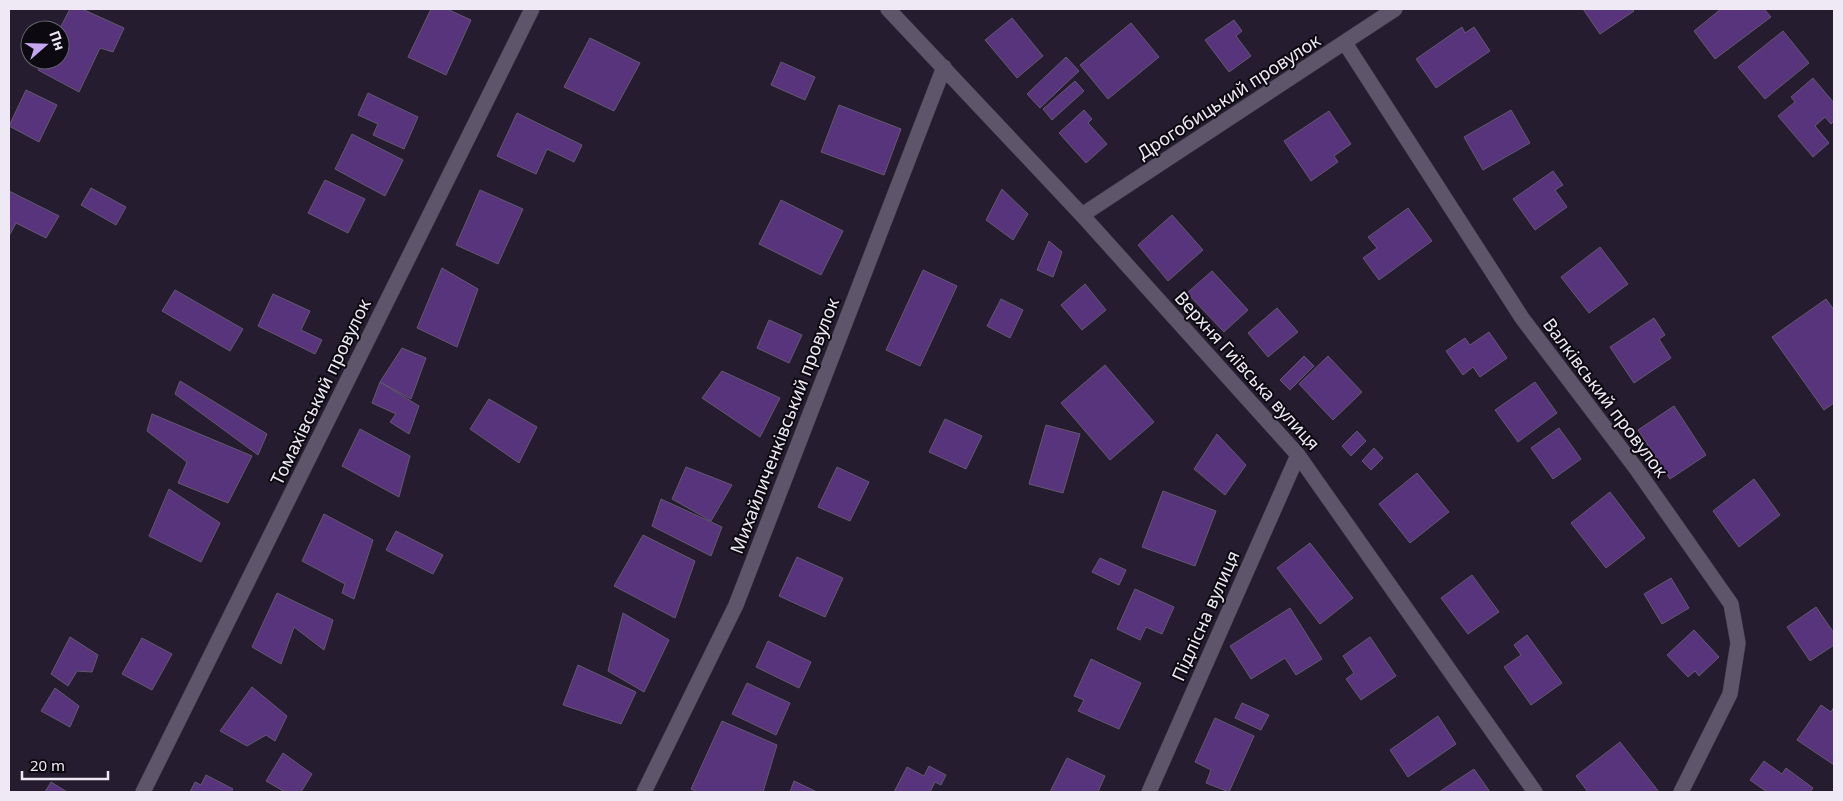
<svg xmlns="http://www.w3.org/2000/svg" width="1843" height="801" viewBox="0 0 1843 801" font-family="'Noto Sans',sans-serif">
<rect width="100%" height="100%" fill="#251d2f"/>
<path fill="#57347c" stroke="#62596e" d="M 70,9 L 82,9 L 124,28 L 113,52 L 100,48 L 79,92 L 38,70 L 43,60 L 60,60 L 60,30 L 59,30 Z
M 431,9 L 447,9 L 471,20 L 446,75 L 408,57 Z
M 1583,9 L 1632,9 L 1634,11 L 1600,34 Z
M 1721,9 L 1764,9 L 1771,17 L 1715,59 L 1694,31 Z
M 1012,18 L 1043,56 L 1017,78 L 985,40 Z
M 1234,20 L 1242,31 L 1236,36 L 1251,56 L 1229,72 L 1205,40 Z
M 1131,23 L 1159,57 L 1108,99 L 1080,65 Z
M 1462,27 L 1465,33 L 1474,27 L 1490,51 L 1436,88 L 1416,59 Z
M 1783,31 L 1809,63 L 1765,99 L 1738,67 Z
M 590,38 L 640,63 L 614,111 L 564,87 Z
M 1066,57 L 1079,71 L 1040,108 L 1027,94 Z
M 781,62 L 815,77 L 805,100 L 771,85 Z
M 1813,78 L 1834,103 L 1834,121 L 1831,124 L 1825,117 L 1815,126 L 1829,143 L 1813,157 L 1778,116 L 1795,102 L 1791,97 Z
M 1075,81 L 1084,91 L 1052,120 L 1043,109 Z
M 26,90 L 57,105 L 39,142 L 9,126 Z
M 368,93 L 418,117 L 404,149 L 373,135 L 378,124 L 358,115 Z
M 839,105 L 901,129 L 884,175 L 821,152 Z
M 1084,110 L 1092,119 L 1088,123 L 1107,144 L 1086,163 L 1059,133 Z
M 1511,110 L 1530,143 L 1483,170 L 1464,137 Z
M 1329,111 L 1351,144 L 1334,156 L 1338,162 L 1311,181 L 1284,141 Z
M 517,113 L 582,145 L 574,162 L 547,149 L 536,174 L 497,156 Z
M 352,134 L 403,160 L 385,196 L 335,169 Z
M 1553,171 L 1563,185 L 1555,190 L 1567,207 L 1535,230 L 1513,199 Z
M 325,180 L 365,199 L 348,233 L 308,213 Z
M 91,188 L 126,207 L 116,225 L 81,205 Z
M 1002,189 L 1028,214 L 1013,240 L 986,220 Z
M 480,190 L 523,209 L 498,264 L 456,245 Z
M 9,191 L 59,216 L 46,238 L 16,223 L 9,236 Z
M 781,200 L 843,231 L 821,275 L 759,244 Z
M 1408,208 L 1432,241 L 1379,280 L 1363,258 L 1377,248 L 1368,237 Z
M 1172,215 L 1203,250 L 1168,281 L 1138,245 Z
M 1049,241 L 1062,252 L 1053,277 L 1037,270 Z
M 1600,247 L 1628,284 L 1589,313 L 1561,277 Z
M 442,268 L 478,289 L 457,347 L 417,328 Z
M 923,270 L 957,286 L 920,366 L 886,350 Z
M 1212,271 L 1248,310 L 1224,332 L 1187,293 Z
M 1085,284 L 1106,310 L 1082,330 L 1061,305 Z
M 175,290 L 243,329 L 230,351 L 162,311 Z
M 273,294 L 310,311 L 301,330 L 322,340 L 315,354 L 258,326 Z
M 1001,299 L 1023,310 L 1010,338 L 987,326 Z
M 1826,299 L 1834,310 L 1834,403 L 1824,410 L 1772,337 Z
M 1277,308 L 1298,332 L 1268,357 L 1248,333 Z
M 1654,318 L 1665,335 L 1659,339 L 1671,358 L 1634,383 L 1610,347 Z
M 769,320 L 802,335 L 789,363 L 757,348 Z
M 1489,332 L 1507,358 L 1480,377 L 1473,367 L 1463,375 L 1446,351 L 1465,338 L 1470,345 Z
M 402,348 L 426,358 L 411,399 L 380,382 Z
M 1304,356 L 1314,366 L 1290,390 L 1280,380 Z
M 1328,356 L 1362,392 L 1333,420 L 1299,384 Z
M 1105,365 L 1154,422 L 1110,460 L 1061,403 Z
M 722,371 L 780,398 L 760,437 L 702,398 Z
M 180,381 L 267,434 L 258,455 L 175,394 Z
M 380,382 L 419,406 L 409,434 L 390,422 L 396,414 L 372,403 Z
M 1535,382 L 1557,413 L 1518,442 L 1495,410 Z
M 489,399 L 537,427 L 519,463 L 470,429 Z
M 1674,406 L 1706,455 L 1670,479 L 1638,430 Z
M 152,414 L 252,456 L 228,503 L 178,483 L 187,462 L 147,431 Z
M 945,419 L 982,436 L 966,469 L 929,452 Z
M 1046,425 L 1080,434 L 1063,493 L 1029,484 Z
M 1559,428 L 1581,459 L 1553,479 L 1531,448 Z
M 360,429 L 410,456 L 399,497 L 342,466 Z
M 1357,431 L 1366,441 L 1351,456 L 1342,446 Z
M 1217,434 L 1246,465 L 1225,495 L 1194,469 Z
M 1374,448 L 1383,458 L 1371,470 L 1362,461 Z
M 686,467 L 732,485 L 711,521 L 672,499 Z
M 837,467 L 869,482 L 850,521 L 818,507 Z
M 1417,473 L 1449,512 L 1410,543 L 1379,504 Z
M 1754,479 L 1780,515 L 1739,547 L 1713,511 Z
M 169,489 L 220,523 L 201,562 L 149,536 Z
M 1163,491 L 1216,511 L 1195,566 L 1142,547 Z
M 1610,492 L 1645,538 L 1606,568 L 1571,523 Z
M 661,499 L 722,527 L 711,556 L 652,526 Z
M 324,514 L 373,540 L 354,599 L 342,593 L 345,584 L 302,561 Z
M 396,531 L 443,555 L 433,574 L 386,550 Z
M 643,535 L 695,561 L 675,618 L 614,586 Z
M 1310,543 L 1353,598 L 1320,624 L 1277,568 Z
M 797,557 L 843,578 L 825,617 L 779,596 Z
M 1100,558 L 1126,570 L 1119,585 L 1092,572 Z
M 1472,575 L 1499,612 L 1468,634 L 1441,598 Z
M 1671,578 L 1689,608 L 1662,624 L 1644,594 Z
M 1135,589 L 1174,607 L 1162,634 L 1146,627 L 1140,640 L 1117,629 Z
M 277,593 L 333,620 L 324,650 L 294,627 L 281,664 L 252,647 Z
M 1816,607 L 1834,633 L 1834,645 L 1810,661 L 1787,627 Z
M 1290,608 L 1322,659 L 1296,675 L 1285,658 L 1251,679 L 1230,646 Z
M 623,613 L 669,640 L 644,692 L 608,671 Z
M 1694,630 L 1719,657 L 1699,676 L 1695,671 L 1688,677 L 1667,655 Z
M 1527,635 L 1562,683 L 1531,705 L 1504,667 L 1521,655 L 1514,645 Z
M 70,637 L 98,655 L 92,672 L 77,671 L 68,686 L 51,674 Z
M 1370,637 L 1396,676 L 1361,700 L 1346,679 L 1354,673 L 1343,656 Z
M 142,638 L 172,654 L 152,690 L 122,674 Z
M 768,641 L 811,662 L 799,688 L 756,667 Z
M 1091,659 L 1141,683 L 1119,729 L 1078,711 L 1084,700 L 1074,696 Z
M 578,665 L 636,692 L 621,724 L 563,705 Z
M 747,683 L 790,703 L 776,735 L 732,714 Z
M 252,687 L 287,716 L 275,741 L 266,735 L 247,746 L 220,731 Z
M 55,688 L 79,706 L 70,727 L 41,711 Z
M 1242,703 L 1269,715 L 1261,730 L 1235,718 Z
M 1821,705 L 1831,712 L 1834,707 L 1834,765 L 1797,740 Z
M 1438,716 L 1456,744 L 1408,777 L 1390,750 Z
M 1215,718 L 1254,736 L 1229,792 L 1206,783 L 1211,770 L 1195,762 Z
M 722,721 L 777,745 L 763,792 L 697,792 L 691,789 Z
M 1620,742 L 1659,792 L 1588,792 L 1576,776 Z
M 283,753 L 312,774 L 301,792 L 285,792 L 266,781 Z
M 1067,758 L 1105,776 L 1098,792 L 1050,792 Z
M 1764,761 L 1782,774 L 1786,768 L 1813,788 L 1810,792 L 1767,792 L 1750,780 Z
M 929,766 L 946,775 L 941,785 L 935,782 L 930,792 L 894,792 L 907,767 L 924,776 Z
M 1474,769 L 1490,792 L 1439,792 Z
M 206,775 L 233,789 L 231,792 L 190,792 L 195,782 L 201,785 Z
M 794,781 L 817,792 L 790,792 Z
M 51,782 L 67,792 L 45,792 Z"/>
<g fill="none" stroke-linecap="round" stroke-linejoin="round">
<g stroke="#3f3948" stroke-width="16">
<path id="minor" d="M 888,9 L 1082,215 L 1298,455 L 1535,792
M 1345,43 L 1522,318 L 1635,467 L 1731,604 L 1738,643 L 1730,694 L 1681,792
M 1082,215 L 1395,9
M 143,792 L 532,9
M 644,792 L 736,605 L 944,67
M 1149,792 L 1298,455"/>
</g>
<use href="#minor" stroke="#5e556a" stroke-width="15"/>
</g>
<g text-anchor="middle" stroke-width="4" stroke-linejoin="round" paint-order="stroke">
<g font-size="18" fill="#eee9f5" stroke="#0d0911">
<text transform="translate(1229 97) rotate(-33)" y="6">Дрогобицький провулок</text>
<text transform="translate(1247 371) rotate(48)" y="6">Верхня Гиївська вулиця</text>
<text transform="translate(321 392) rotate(-64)" y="6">Томахівський провулок</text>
<text transform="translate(1605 398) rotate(53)" y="6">Валківський провулок</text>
<text transform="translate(785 426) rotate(-69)" y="6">Михайличенківський провулок</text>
<text transform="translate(1206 616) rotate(-66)" y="6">Підлісна вулиця</text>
</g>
</g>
<rect width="1843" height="801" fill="none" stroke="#eee9f5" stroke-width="20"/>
<g transform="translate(45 45) rotate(70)"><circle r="24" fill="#0d0911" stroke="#67636c"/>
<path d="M0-4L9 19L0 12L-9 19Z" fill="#c6a6f0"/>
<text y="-8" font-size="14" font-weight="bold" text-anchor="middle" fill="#eee9f5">Пн</text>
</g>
<path d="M22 771v8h86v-8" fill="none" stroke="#eee9f5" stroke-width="2.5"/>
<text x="30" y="771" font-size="15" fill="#eee9f5" stroke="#0d0911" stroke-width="4" paint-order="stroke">20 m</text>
</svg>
